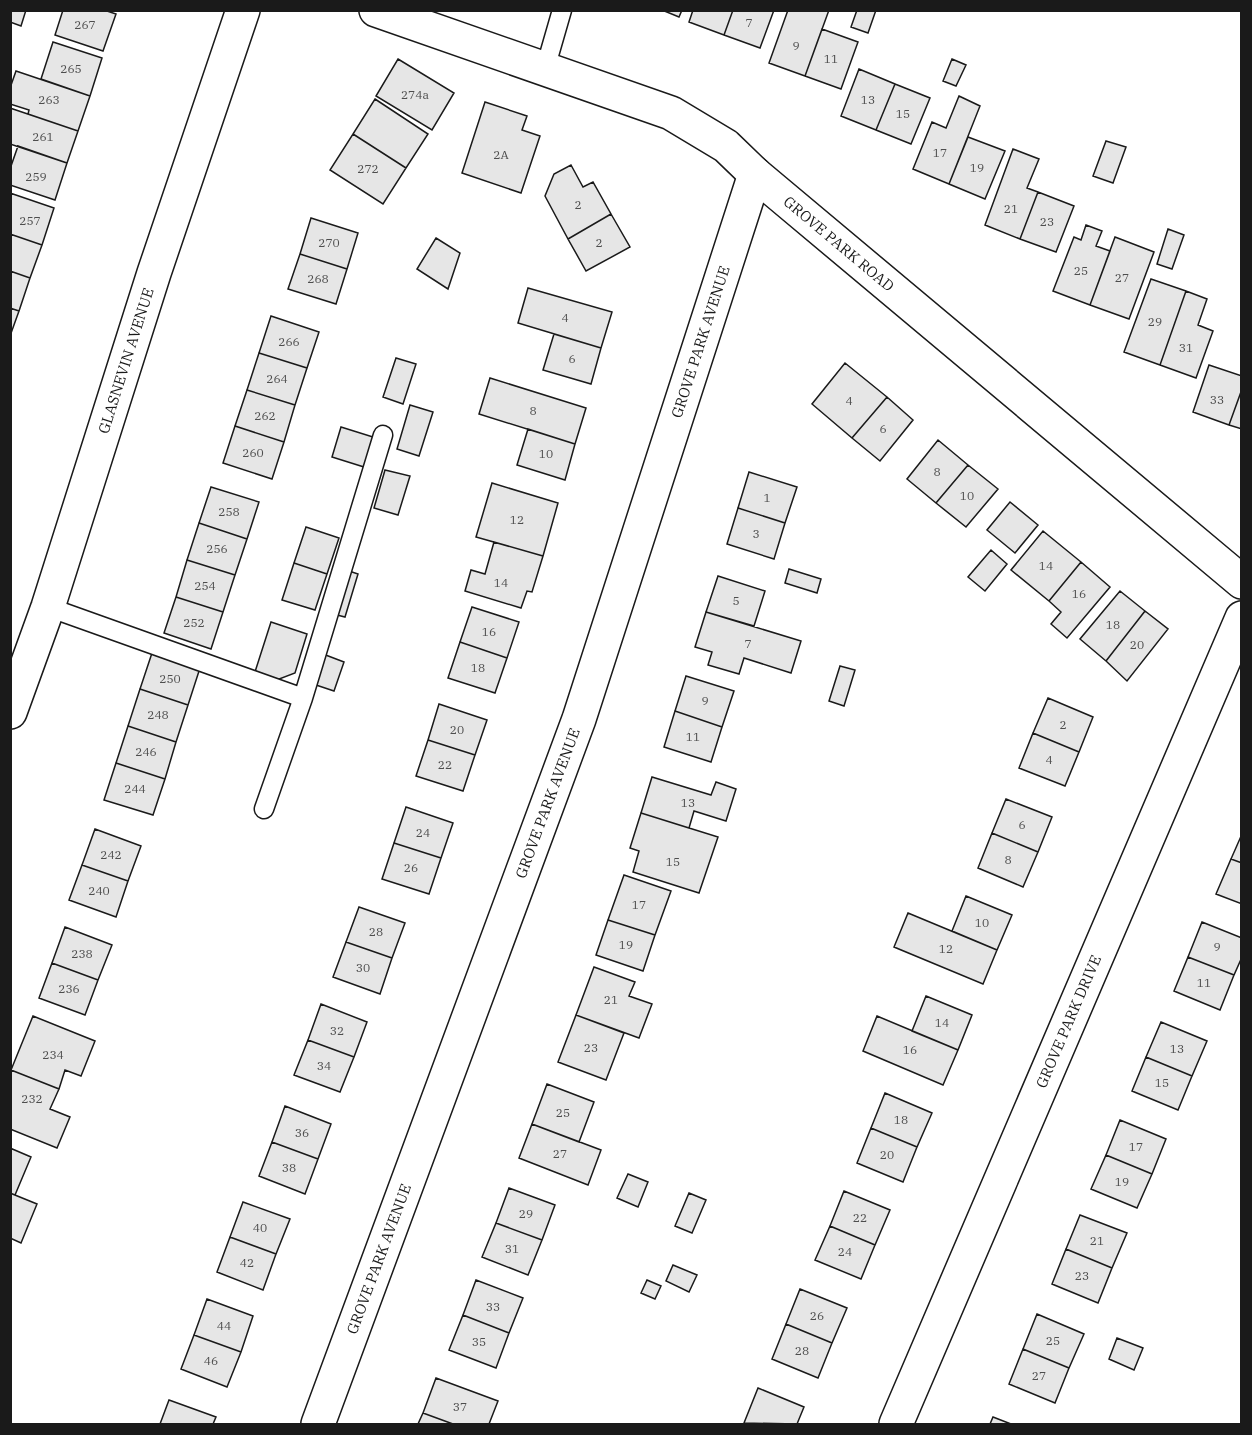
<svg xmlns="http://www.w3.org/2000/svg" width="1252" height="1435" viewBox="0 0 1252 1435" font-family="'IBM Plex Serif',serif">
<rect width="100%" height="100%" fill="#fff"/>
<path fill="#e6e6e6" stroke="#1a1a1a" stroke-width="1.5" d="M 10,10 L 26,10 L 21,26 L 10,22 Z
M 63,10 L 104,10 L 116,14 L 103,51 L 55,35 Z
M 662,10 L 682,10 L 679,17 Z
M 693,10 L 733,10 L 724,35 L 689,22 Z
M 733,10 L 774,10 L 760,48 L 724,35 Z
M 788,10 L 829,10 L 805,76 L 769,63 Z
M 857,10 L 876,10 L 868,33 L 851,27 Z
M 822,29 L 858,42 L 841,89 L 805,76 Z
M 53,42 L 102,58 L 90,96 L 41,79 Z
M 398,59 L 454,93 L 432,130 L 376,96 Z
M 952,59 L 966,65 L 956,86 L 943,81 Z
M 859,69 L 895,84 L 876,130 L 841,116 Z
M 16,71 L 90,96 L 78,131 L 28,114 L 29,110 L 10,104 L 10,88 Z
M 895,84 L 930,98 L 911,144 L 876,130 Z
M 959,96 L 980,106 L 949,184 L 913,169 L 932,122 L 946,128 Z
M 375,99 L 428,134 L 406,168 L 353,134 Z
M 485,102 L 527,116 L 522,130 L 540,136 L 521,193 L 462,173 Z
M 10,108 L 78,131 L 67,163 L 10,144 Z
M 353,134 L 406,168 L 383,204 L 330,170 Z
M 968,137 L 1005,151 L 985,199 L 949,184 Z
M 1106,141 L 1126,147 L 1113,183 L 1093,176 Z
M 18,146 L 67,163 L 55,200 L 10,185 L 10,169 Z
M 1013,149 L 1039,159 L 1027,188 L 1038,192 L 1020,239 L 985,225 Z
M 571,165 L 583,187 L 593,182 L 611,214 L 568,239 L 545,196 L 554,174 Z
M 1038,192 L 1074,206 L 1056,252 L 1020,239 Z
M 10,193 L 54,208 L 42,245 L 10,234 Z
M 611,214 L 630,247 L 586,271 L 568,239 Z
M 311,218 L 358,233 L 347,269 L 300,254 Z
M 1086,225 L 1102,231 L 1096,246 L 1110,251 L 1090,305 L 1053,291 L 1074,237 L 1081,240 Z
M 1168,229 L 1184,235 L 1172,269 L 1157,264 Z
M 10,234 L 42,245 L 30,278 L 10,271 Z
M 1115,237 L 1154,252 L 1129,319 L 1090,305 Z
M 436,238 L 460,253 L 448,289 L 417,269 Z
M 300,254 L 347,269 L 336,304 L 288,289 Z
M 10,271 L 30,278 L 19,311 L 10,308 Z
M 1151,279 L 1186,291 L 1160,365 L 1124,352 Z
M 528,288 L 612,312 L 601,348 L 518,323 Z
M 1186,291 L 1207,299 L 1198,325 L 1213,331 L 1196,378 L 1160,365 Z
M 10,308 L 19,311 L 10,336 Z
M 271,316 L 319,332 L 307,368 L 259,353 Z
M 554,334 L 601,348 L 591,384 L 543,370 Z
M 259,353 L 307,368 L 295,405 L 247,390 Z
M 396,358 L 416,364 L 403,404 L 383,397 Z
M 845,363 L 887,397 L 852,438 L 812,404 Z
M 1209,365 L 1242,376 L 1242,389 L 1229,425 L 1193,412 Z
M 490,378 L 586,408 L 575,444 L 479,414 Z
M 1242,389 L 1242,429 L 1229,425 Z
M 247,390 L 295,405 L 284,442 L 235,426 Z
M 887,397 L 913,420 L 880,461 L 852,438 Z
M 410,405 L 433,412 L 419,456 L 397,449 Z
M 235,426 L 284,442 L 272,479 L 223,463 Z
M 341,427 L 373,437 L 364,467 L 332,457 Z
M 528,429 L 575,444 L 565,480 L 517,465 Z
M 938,440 L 968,465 L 936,503 L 907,479 Z
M 968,465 L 998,489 L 966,527 L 936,503 Z
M 385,470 L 410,476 L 398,515 L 374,508 Z
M 749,472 L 797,487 L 785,523 L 738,508 Z
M 492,483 L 558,503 L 543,556 L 476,537 Z
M 211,487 L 259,502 L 247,539 L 199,523 Z
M 1010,502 L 1038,525 L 1015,553 L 987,530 Z
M 738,508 L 785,523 L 774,559 L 727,544 Z
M 199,523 L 247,539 L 235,575 L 187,560 Z
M 306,527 L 339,538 L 327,574 L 294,563 Z
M 1043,531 L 1081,562 L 1049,601 L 1011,570 Z
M 494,542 L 543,556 L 532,592 L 527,591 L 521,608 L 465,591 L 471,570 L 485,574 Z
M 991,550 L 1007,564 L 985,591 L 968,577 Z
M 187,560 L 235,575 L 223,612 L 176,597 Z
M 1081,562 L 1110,587 L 1067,638 L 1051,624 L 1061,612 L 1049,601 Z
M 294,563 L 327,574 L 315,610 L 282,600 Z
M 789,569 L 821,579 L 817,593 L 785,583 Z
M 346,570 L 358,574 L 345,617 L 333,614 Z
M 718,576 L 765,591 L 754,626 L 706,612 Z
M 1120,591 L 1145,611 L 1106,661 L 1080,639 Z
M 176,597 L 223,612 L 211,649 L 164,633 Z
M 472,607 L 519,622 L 507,658 L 460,642 Z
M 1145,611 L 1168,629 L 1127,681 L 1106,661 Z
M 706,612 L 801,641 L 791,673 L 744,658 L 739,674 L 708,665 L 712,652 L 695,647 Z
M 271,622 L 307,634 L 295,673 L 274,681 L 254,675 Z
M 460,642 L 507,658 L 495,693 L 448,678 Z
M 152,653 L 200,668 L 188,705 L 140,689 Z
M 323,654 L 344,662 L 334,691 L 313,684 Z
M 840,666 L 855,670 L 844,706 L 829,701 Z
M 686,676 L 734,691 L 722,727 L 675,711 Z
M 140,689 L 188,705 L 176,742 L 128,726 Z
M 1048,698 L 1093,717 L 1079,752 L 1033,733 Z
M 439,704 L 487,720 L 475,755 L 428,740 Z
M 675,711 L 722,727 L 711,762 L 664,747 Z
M 128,726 L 176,742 L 165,779 L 116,763 Z
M 1033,733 L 1079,752 L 1065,786 L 1019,768 Z
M 428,740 L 475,755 L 463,791 L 416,776 Z
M 116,763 L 165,779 L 153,815 L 104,800 Z
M 652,777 L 711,795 L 716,782 L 736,789 L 726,821 L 694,811 L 689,828 L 641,813 Z
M 1006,799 L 1052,817 L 1038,852 L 992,833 Z
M 406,807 L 453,823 L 441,858 L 394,843 Z
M 641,813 L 718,837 L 699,893 L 633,872 L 639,851 L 630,848 Z
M 95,829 L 141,846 L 128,881 L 82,865 Z
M 992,833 L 1038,852 L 1023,887 L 978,868 Z
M 1242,834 L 1242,863 L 1231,859 Z
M 394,843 L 441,858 L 429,894 L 382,879 Z
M 1231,859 L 1242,863 L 1242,904 L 1216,894 Z
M 82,865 L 128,881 L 116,917 L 69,900 Z
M 624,875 L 671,891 L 655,935 L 608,920 Z
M 966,896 L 1012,915 L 997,950 L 952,931 Z
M 359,907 L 405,923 L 392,958 L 346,942 Z
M 908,913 L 997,950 L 983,984 L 894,947 Z
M 608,920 L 655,935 L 643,971 L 596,955 Z
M 1202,922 L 1242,938 L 1242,957 L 1234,975 L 1188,957 Z
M 65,927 L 112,945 L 98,980 L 52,963 Z
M 346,942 L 392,958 L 380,994 L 333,977 Z
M 1188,957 L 1234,975 L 1220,1010 L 1174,991 Z
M 52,963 L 98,980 L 85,1015 L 39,998 Z
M 594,967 L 635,982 L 629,996 L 652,1004 L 639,1038 L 576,1015 Z
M 926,996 L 972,1015 L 958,1050 L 912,1031 Z
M 321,1004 L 367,1022 L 354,1057 L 308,1040 Z
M 576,1015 L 624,1033 L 606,1080 L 558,1062 Z
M 33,1016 L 95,1041 L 81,1076 L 65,1070 L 59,1089 L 11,1070 Z
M 877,1016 L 958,1050 L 943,1085 L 863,1051 Z
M 1161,1022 L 1207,1041 L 1192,1076 L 1146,1057 Z
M 308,1040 L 354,1057 L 340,1092 L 294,1075 Z
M 1146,1057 L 1192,1076 L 1178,1110 L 1132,1091 Z
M 11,1070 L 59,1089 L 50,1109 L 70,1117 L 57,1148 L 10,1129 Z
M 547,1084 L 594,1102 L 579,1142 L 532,1124 Z
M 885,1093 L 932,1113 L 917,1147 L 871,1128 Z
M 285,1106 L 331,1124 L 318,1159 L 272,1142 Z
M 1120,1120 L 1166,1139 L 1152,1174 L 1106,1155 Z
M 532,1124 L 601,1150 L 588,1185 L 519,1158 Z
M 871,1128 L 917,1147 L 903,1182 L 857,1163 Z
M 272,1142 L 318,1159 L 305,1194 L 259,1176 Z
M 10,1148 L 31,1157 L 15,1195 L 10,1193 Z
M 1106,1155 L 1152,1174 L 1137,1208 L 1091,1189 Z
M 628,1174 L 648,1182 L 638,1207 L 617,1198 Z
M 509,1188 L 555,1205 L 542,1240 L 496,1223 Z
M 844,1191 L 890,1210 L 875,1245 L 830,1226 Z
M 10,1193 L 37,1204 L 21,1243 L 10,1238 Z
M 689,1193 L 706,1200 L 692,1233 L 675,1226 Z
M 243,1202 L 290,1219 L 276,1254 L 230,1237 Z
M 1080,1215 L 1127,1233 L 1112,1268 L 1066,1249 Z
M 496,1223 L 542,1240 L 528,1275 L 482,1257 Z
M 830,1226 L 875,1245 L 861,1279 L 815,1260 Z
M 230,1237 L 276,1254 L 263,1290 L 217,1272 Z
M 1066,1249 L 1112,1268 L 1098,1303 L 1052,1284 Z
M 673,1265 L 697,1275 L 689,1292 L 666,1281 Z
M 476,1280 L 523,1298 L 509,1333 L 463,1315 Z
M 647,1280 L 661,1286 L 655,1299 L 641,1293 Z
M 800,1289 L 847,1308 L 832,1343 L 786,1324 Z
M 207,1299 L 253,1316 L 241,1352 L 194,1335 Z
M 1037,1314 L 1084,1334 L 1069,1368 L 1023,1349 Z
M 463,1315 L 509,1333 L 496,1368 L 449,1350 Z
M 786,1324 L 832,1343 L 818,1378 L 772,1359 Z
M 194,1335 L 241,1352 L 227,1387 L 181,1369 Z
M 1117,1338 L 1143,1348 L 1134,1370 L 1109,1359 Z
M 1023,1349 L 1069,1368 L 1055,1403 L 1009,1384 Z
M 436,1378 L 498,1401 L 489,1424 L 453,1424 L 423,1413 Z
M 758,1388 L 804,1407 L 797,1424 L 744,1423 Z
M 169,1400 L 216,1417 L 213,1424 L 160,1424 Z
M 423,1413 L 453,1424 L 418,1424 Z
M 993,1417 L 1011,1424 L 990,1424 Z"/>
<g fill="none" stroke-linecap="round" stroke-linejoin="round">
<g stroke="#1a1a1a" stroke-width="21">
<path id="service" d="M 545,69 L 562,10
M 48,607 L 303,698
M 264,809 L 303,698 L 383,435"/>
</g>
<g stroke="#1a1a1a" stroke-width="36">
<g id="minor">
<path id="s1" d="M 376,10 L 671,113 L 726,146 L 755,174 L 1242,582"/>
<path id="s2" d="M 318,1424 L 579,719 L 755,174"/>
<path id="s3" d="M 896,1424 L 1242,618"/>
</g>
</g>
<g stroke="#1a1a1a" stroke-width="36">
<g id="secondary">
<path id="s4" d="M 10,712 L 48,607 L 154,273 L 243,10"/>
</g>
</g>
<use href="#service" stroke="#fff" stroke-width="18"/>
<use href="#minor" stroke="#fff" stroke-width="33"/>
<use href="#secondary" stroke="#fff" stroke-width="33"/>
</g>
<g text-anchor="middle" stroke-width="4.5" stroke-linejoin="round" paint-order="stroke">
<g font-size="12" fill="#4d4d4d">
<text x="749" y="27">7</text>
<text x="85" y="29">267</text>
<text x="796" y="50">9</text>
<text x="831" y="63">11</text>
<text x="71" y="73">265</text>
<text x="415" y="99">274a</text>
<text x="49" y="104">263</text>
<text x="868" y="104">13</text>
<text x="903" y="118">15</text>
<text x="43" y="141">261</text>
<text x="940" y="157">17</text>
<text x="501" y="159">2A</text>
<text x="977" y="172">19</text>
<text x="368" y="173">272</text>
<text x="36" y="181">259</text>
<text x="578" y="209">2</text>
<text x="1011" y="213">21</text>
<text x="30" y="225">257</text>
<text x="1047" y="226">23</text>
<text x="329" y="247">270</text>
<text x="599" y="247">2</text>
<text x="1081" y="275">25</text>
<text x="1122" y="282">27</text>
<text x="318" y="283">268</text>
<text x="565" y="322">4</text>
<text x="1155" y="326">29</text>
<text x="289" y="346">266</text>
<text x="1186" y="352">31</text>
<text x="572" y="363">6</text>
<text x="277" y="383">264</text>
<text x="1217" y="404">33</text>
<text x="849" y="405">4</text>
<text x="533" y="415">8</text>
<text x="265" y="420">262</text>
<text x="883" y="433">6</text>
<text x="253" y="457">260</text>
<text x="546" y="458">10</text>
<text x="937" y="476">8</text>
<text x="967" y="500">10</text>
<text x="767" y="502">1</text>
<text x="229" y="516">258</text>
<text x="517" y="524">12</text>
<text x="756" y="538">3</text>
<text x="217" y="553">256</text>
<text x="1046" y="570">14</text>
<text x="501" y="587">14</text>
<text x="205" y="590">254</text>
<text x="1079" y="598">16</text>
<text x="736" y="605">5</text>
<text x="194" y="627">252</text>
<text x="1113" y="629">18</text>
<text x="489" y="636">16</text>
<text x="748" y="648">7</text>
<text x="1137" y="649">20</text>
<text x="478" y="672">18</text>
<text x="170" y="683">250</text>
<text x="705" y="705">9</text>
<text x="158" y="719">248</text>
<text x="1063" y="729">2</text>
<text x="457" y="734">20</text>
<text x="693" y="741">11</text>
<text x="146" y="756">246</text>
<text x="1049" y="764">4</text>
<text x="445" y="769">22</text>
<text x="135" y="793">244</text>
<text x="688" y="807">13</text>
<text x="1022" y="829">6</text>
<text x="423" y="837">24</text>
<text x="111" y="859">242</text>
<text x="1008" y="864">8</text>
<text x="673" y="866">15</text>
<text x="411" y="872">26</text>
<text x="99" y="895">240</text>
<text x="639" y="909">17</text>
<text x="982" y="927">10</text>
<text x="376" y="936">28</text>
<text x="626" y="949">19</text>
<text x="1217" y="951">9</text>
<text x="946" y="953">12</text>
<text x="82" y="958">238</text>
<text x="363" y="972">30</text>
<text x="1204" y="987">11</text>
<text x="69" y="993">236</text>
<text x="611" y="1004">21</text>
<text x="942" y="1027">14</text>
<text x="337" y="1035">32</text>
<text x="591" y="1052">23</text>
<text x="1177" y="1053">13</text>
<text x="910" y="1054">16</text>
<text x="53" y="1059">234</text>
<text x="324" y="1070">34</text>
<text x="1162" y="1087">15</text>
<text x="32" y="1103">232</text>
<text x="563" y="1117">25</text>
<text x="901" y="1124">18</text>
<text x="302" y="1137">36</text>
<text x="1136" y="1151">17</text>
<text x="560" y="1158">27</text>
<text x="887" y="1159">20</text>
<text x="289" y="1172">38</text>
<text x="1122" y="1186">19</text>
<text x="526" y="1218">29</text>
<text x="860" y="1222">22</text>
<text x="260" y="1232">40</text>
<text x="1097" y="1245">21</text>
<text x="512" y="1253">31</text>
<text x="845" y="1256">24</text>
<text x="247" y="1267">42</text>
<text x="1082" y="1280">23</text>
<text x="493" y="1311">33</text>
<text x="817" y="1320">26</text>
<text x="224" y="1330">44</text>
<text x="1053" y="1345">25</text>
<text x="479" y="1346">35</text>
<text x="802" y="1355">28</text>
<text x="211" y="1365">46</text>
<text x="1039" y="1380">27</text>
<text x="460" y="1411">37</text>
</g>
<g font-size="15" fill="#1a1a1a" stroke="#fff">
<text dy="5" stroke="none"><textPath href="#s1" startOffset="526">GROVE PARK ROAD</textPath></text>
<text dy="5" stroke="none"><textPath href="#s2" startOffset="1148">GROVE PARK AVENUE</textPath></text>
<text dy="5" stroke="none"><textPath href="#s4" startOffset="370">GLASNEVIN AVENUE</textPath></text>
<text dy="5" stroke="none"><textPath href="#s2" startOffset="662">GROVE PARK AVENUE</textPath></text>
<text dy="5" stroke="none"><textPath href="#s3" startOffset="438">GROVE PARK DRIVE</textPath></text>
<text dy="5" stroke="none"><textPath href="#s2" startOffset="176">GROVE PARK AVENUE</textPath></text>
</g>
</g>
<rect width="1252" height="1435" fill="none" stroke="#1a1a1a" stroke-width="24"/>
</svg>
